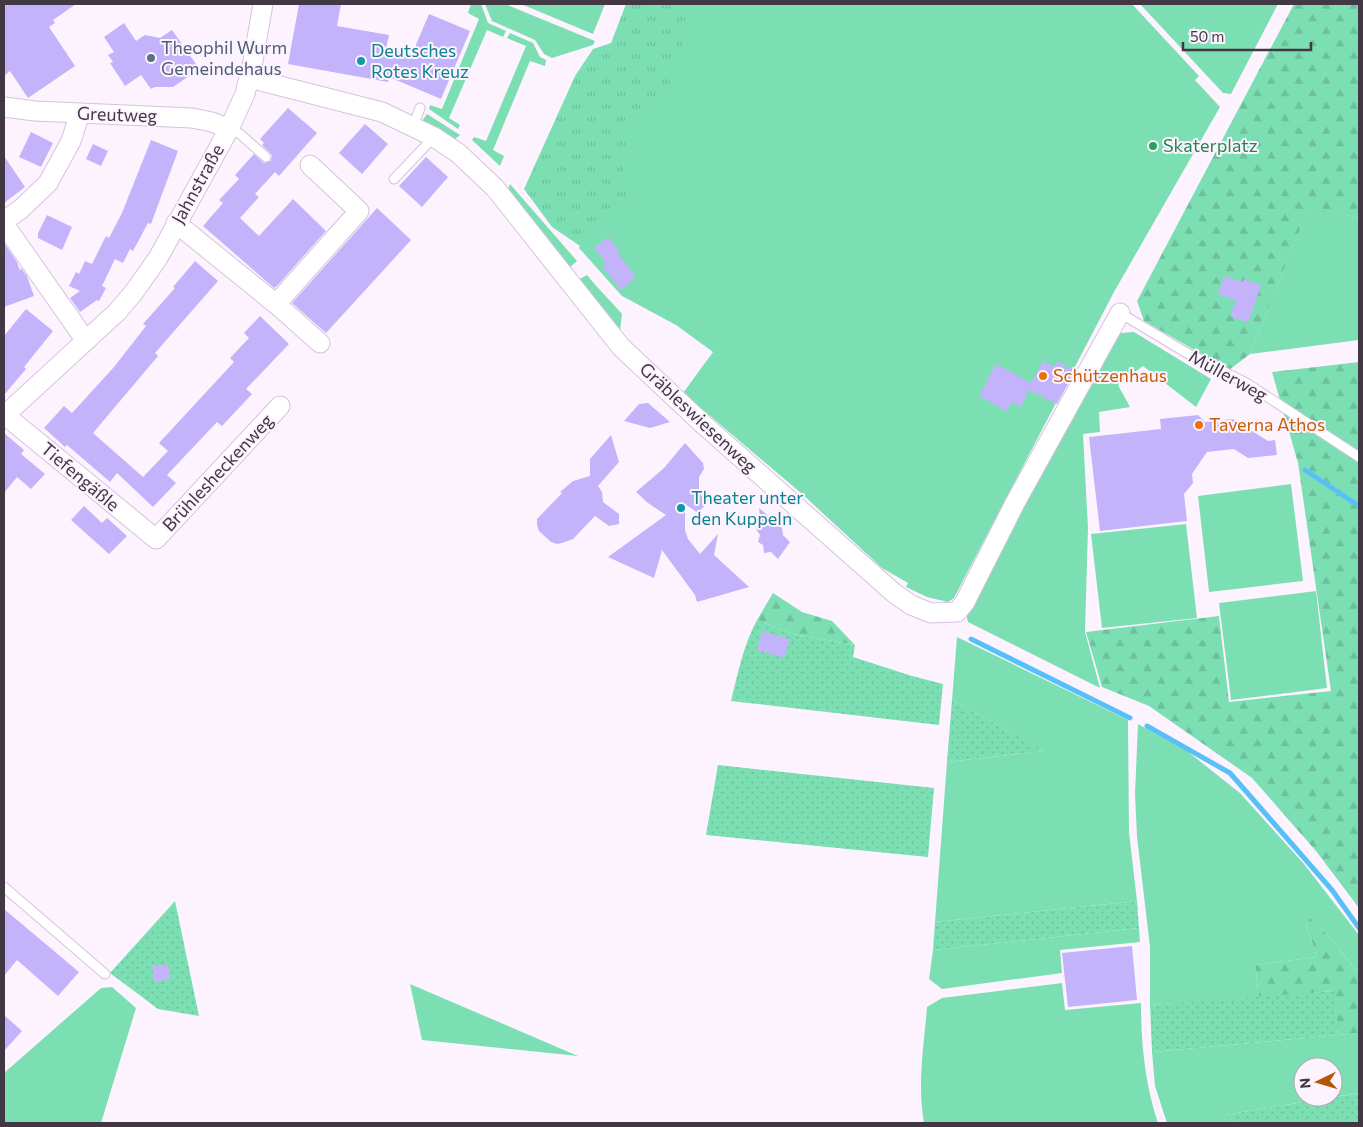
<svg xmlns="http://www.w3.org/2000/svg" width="1363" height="1127" viewBox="0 0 1363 1127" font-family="Commissioner,sans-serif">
<defs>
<pattern id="forest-firs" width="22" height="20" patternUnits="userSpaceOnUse" patternTransform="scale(1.25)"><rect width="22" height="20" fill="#7cdfb4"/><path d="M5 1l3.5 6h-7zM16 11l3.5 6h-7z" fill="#6cc09c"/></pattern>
<pattern id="park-tufts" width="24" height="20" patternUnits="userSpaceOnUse" patternTransform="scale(1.25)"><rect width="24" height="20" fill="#7cdfb4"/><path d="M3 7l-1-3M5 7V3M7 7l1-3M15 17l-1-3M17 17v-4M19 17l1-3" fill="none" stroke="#6cc09c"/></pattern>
<pattern id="garden-dots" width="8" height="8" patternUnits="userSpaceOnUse" patternTransform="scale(1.25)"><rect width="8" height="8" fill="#7cdfb4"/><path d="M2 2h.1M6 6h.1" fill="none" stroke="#6cc09c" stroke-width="1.8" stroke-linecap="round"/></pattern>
</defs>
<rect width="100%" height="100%" fill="#fdf3ff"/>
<path fill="#7cdfb4" d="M 471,4 L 481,4 L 488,23 L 506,31 L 503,37 L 487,30 L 449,118 L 460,125 L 458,129 L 429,109 L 430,105 L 442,109 L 479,19 L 468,13 Z
M 485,4 L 505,4 L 595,41 L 593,45 L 552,58 L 544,54 L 535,40 L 492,21 Z
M 521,4 L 605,4 L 593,34 Z
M 684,4 L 1132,4 L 1199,76 L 1195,80 L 1220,107 L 1114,292 L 954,598 L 948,602 L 927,597 L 906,587 L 908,583 L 882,568 L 801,493 L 683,393 L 713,352 L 676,325 L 622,296 L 579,248 L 610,168 Z
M 1140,4 L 1278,4 L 1231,94 L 1223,93 Z
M 510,33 L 533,43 L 540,57 L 546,60 L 545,66 L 530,61 L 493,150 L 504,156 L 500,166 L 472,140 L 474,137 L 486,141 L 526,46 L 507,38 Z
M 427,114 L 460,135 L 453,141 L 422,121 Z
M 510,184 L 577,261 L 569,268 L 506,194 Z
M 1309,206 L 1359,218 L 1359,340 L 1250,354 Z
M 587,275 C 598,289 610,300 622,314 L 620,331 L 578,280 Z
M 1134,332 L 1211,379 L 1196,407 L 1143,366 L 1118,385 L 1130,407 L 1099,412 L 1100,432 L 1083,434 L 1088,528 L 1085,632 L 1100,688 L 968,622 L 966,614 L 1110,339 L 1121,333 Z
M 1291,484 L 1303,581 L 1209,592 L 1198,496 Z
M 1186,524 L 1197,618 L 1102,628 L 1091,534 Z
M 1316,591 L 1327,688 L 1231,700 L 1219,603 Z
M 957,637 L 1128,720 L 1129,832 L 1137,901 L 935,922 L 947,762 L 1044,751 L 952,700 Z
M 1138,724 L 1187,751 L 1240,793 L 1304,864 L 1359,935 L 1359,974 L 1331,939 L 1310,919 L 1306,924 L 1317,957 L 1255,965 L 1259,998 L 1150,1005 L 1150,947 L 1137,837 L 1135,794 Z
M 1139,928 L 1140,942 L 1060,950 L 1062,973 L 942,989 L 929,979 L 933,950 Z
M 1062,983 L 1065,1010 L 1141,1003 C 1141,1044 1145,1084 1158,1123 L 924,1123 C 917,1085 924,1045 927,1007 L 942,998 Z
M 410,984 L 578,1056 L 422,1040 Z
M 112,987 L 136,1008 L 101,1123 L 4,1123 L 4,1073 L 101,988 Z
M 1359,1033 L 1359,1093 L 1333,1097 L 1333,1067 L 1303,1067 L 1303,1097 L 1333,1097 L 1225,1115 L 1237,1123 L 1167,1123 L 1155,1086 L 1152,1052 Z"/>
<path fill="url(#forest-firs)" d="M 1294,4 L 1359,4 L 1359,218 L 1309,207 L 1250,354 L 1229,370 L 1144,321 L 1137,301 Z
M 1359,362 L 1359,908 L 1316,851 L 1252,778 L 1149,706 L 1102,687 L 1086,632 L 1219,616 L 1229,702 L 1331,691 L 1298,463 L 1272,372 Z
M 773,593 L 802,612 L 832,621 L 855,645 L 793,634 L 757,620 Z
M 1310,918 L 1331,939 L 1359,974 L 1359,1033 L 1338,1035 L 1333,991 L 1259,998 L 1255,965 L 1317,957 L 1306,924 Z"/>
<path fill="url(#park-tufts)" d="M 626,4 L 690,4 L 687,34 L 676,59 L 668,88 L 652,102 L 626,138 L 623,167 L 627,201 L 612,207 L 590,224 L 580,246 L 552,227 L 524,189 L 575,76 L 593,49 L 611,43 Z"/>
<path fill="url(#garden-dots)" d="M 757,620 L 793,634 L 855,645 L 853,657 L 912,676 L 943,684 L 939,725 L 731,701 C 738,673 743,646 757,620 Z
M 952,700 L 1045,751 L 947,762 Z
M 718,765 L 934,788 L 928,857 L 706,835 Z
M 175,901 L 199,1016 L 158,1009 L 110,973 Z
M 1137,901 L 1139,928 L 933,950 L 935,922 Z
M 1334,991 L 1338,1035 L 1152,1052 L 1150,1005 Z
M 1359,1093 L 1359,1123 L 1237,1123 L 1224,1115 Z"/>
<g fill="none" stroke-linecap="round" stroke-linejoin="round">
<path stroke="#57c1f7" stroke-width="5" d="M 1305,470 L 1359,506
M 971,639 L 1130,718
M 1147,726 L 1230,773 L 1332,890 L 1359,928"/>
</g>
<path fill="#c3b3fa" d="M 4,4 L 76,4 L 53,20 L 55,23 L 49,27 L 75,66 L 28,98 L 10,71 L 4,76 Z
M 299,4 L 341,4 L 337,26 L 389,35 L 386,49 L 412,54 L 429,14 L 470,31 L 441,99 L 389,77 L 388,82 L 288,64 Z
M 124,23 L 136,41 L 145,35 L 160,38 L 172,30 L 196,64 L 191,67 L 192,74 L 173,87 L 155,87 L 151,89 L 141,75 L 125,86 L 110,63 L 113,62 L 108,55 L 114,52 L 104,37 Z
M 288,108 L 317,133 L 279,176 L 275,172 L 255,194 L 259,197 L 240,218 L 259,236 L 293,199 L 326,231 L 276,287 L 274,288 L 203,226 L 223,203 L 219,200 L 239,179 L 235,175 L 254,154 L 264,163 L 271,161 L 272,155 L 262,145 L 264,143 L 260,139 Z
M 365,124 L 388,144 L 362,174 L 339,153 Z
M 31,132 L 53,143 L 41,167 L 19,157 Z
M 151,140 L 178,151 L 151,224 L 148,223 L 133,251 L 130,249 L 123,263 L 115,259 L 102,286 L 106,288 L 99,301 L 97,300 L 80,312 L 70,298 L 80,291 L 69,286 L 76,272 L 79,274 L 85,261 L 92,264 L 106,236 L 109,238 L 122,213 Z
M 93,144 L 108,151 L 101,166 L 86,159 Z
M 4,156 L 25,187 L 4,203 Z
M 426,157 L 448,177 L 422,207 L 399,186 Z
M 377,208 L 411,240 L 326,333 L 292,303 Z
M 47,215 L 72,227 L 62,250 L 38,238 L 38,233 Z
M 608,237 L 620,252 L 618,254 L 636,277 L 621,290 L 602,266 L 606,263 L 594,248 Z
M 4,243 L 17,262 L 20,271 L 21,268 L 27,276 L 34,296 L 4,307 Z
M 195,261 L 218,281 L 155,353 L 158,356 L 93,433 L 143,477 L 168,451 L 159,443 L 234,362 L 230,358 L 249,338 L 244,333 L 260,316 L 289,344 L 246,389 L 252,394 L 222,426 L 217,422 L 167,475 L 176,483 L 153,507 L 117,473 L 110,482 L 67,445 L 65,447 L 44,428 L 64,406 L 72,413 L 114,367 L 146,326 L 143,324 L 175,288 L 173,287 Z
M 1224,276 L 1243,282 L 1244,279 L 1261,285 L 1248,323 L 1230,316 L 1236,301 L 1218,294 Z
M 26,309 L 53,331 L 24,367 L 26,369 L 4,395 L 4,336 Z
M 1043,361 L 1054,367 L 1057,361 L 1075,371 L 1057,404 L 1029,390 L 1021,407 L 1012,402 L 1007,411 L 979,396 L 996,364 L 1031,383 Z
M 648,403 L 670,422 L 650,428 L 624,421 L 639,404 Z
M 1198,415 L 1205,422 L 1233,419 L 1268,441 L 1275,440 L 1277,455 L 1248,458 L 1234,449 L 1207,452 L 1192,474 L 1193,483 L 1184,494 L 1187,521 L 1100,531 L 1089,437 L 1161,429 L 1160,419 Z
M 4,433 L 24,450 L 21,454 L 45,474 L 31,489 L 17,477 L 4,493 Z
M 611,435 L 619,462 L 598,486 L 602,492 L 603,502 L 619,514 L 619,524 L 609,526 L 595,516 L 573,539 L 562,543 L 557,544 L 551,542 L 539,531 L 537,525 L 537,519 L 562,493 L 560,492 L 573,481 L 590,476 L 590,459 Z
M 685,443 L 703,463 L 704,469 L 699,477 L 699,489 L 701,495 L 707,503 L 698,513 L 685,504 L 685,530 L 688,539 L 700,554 L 718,534 L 714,555 L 749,587 L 697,602 L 695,595 L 662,550 L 654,578 L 608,557 L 666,515 L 648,503 L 636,492 L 664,468 Z
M 84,506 L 102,523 L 107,518 L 127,536 L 109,554 L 71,520 Z
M 759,508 L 782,528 L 783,535 L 790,542 L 778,559 L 771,552 L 764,553 L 763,545 L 758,542 L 760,535 L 756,529 L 761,524 Z
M 762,631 L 790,639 L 784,658 L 757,650 Z
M 4,909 L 79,972 L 58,996 L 17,960 L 4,976 Z
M 1132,946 L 1137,1000 L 1068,1007 L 1062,953 Z
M 168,964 L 170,979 L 154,982 L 152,966 Z
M 4,1015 L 22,1031 L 4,1051 Z"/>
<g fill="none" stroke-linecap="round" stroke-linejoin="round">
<g stroke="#d7c1dd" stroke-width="11">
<path id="lane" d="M 413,126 L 420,108
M 229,129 L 240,134 L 266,157
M 394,179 L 434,137
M 1120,313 L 1185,352 L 1248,384 L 1359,457
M 4,887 L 105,974"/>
</g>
<g stroke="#d7c1dd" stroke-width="21">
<path id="street" d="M 249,78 L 382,112 L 434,137 L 458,153 L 495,188 L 621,347 L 704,425 L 894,593 L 911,605 L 931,613 L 957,612 L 965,602 L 1015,503 L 1120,313
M 4,107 L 35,111 L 192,118 L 212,122 L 229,129
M 4,221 L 21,209 L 48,183 L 71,141 L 80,113
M 176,223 L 276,304 L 320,343
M 4,224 L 86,341
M 276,304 L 359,211 L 310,165
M 5,415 L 156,539 L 280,406
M 4,416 L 117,312 L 134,292 L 158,258 L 229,129 L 245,94 L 253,61 L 263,4"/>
</g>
<use href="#lane" stroke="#fff" stroke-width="9"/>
<use href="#street" stroke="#fff" stroke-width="19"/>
</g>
<circle fill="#5c6f8a" stroke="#fdf3ff" stroke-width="2" cx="151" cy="58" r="5"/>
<g fill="#0f9aa8" stroke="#fdf3ff" stroke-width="2">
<circle cx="361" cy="61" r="5"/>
<circle cx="681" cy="508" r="5"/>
</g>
<circle fill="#2e9e5b" stroke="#fdf3ff" stroke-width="2" cx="1153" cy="146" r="5"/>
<g fill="#e8710a" stroke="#fdf3ff" stroke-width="2">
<circle cx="1043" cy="376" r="5"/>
<circle cx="1199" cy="425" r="5"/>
</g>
<g text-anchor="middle" stroke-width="4" stroke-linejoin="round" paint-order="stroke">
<g font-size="18" fill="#4e5e75" stroke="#fdf3ff" text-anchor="start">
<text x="161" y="54">Theophil Wurm<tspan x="161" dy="21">Gemeindehaus</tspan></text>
</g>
<g font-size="18" fill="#0d838f" stroke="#fdf3ff" text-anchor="start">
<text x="371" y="57">Deutsches<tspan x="371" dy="21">Rotes Kreuz</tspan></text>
<text x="691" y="504">Theater unter<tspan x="691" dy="21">den Kuppeln</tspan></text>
</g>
<g font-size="18" fill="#413844" stroke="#fdf3ff">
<text transform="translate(117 115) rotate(2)" y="6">Greutweg</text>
<text transform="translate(198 184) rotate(-61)" y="6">Jahnstraße</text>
<text transform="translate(1228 376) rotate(29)" y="6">Müllerweg</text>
<text transform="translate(698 418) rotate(43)" y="6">Gräbleswiesenweg</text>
<text transform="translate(218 473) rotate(-47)" y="6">Brühlesheckenweg</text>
<text transform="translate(80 477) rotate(40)" y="6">Tiefengäßle</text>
</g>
<g font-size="18" fill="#27864d" stroke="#fdf3ff" text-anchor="start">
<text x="1163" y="152">Skaterplatz</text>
</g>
<g font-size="18" fill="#c56008" stroke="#fdf3ff" text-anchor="start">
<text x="1053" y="382">Schützenhaus</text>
<text x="1209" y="431">Taverna Athos</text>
</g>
</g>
<rect width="1363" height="1127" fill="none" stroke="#413844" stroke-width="10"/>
<g transform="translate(1318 1082) rotate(265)"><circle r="24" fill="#fdf3ff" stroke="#b2a8b4"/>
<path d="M0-4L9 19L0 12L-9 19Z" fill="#b45700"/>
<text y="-8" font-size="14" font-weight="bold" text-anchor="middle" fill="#413844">N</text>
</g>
<path d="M1183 42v8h128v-8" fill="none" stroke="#413844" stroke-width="2.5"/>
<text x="1190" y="42" font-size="15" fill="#413844" stroke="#fdf3ff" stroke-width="4" paint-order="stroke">50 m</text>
</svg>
